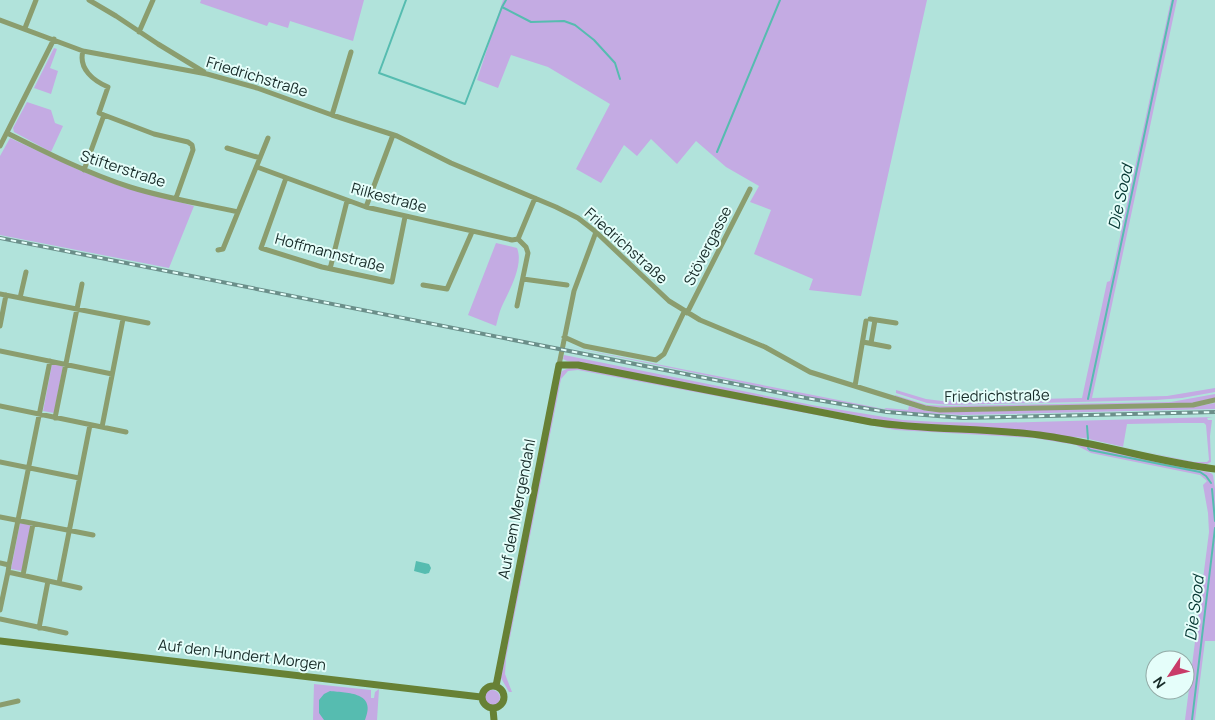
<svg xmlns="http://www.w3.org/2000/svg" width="1215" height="720" viewBox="0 0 1215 720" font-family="Manrope,sans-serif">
<rect width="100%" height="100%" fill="#b1e3db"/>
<path fill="#c4abe3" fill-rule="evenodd" d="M 201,0 L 364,0 L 353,41 L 290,21 L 288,28 L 269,22 L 267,26 L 200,3 Z
M 503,0 L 927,0 L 861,296 L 809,290 L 813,279 L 754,254 L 771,210 L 750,202 L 759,186 L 726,167 L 696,141 L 677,164 L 651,139 L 637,156 L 624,145 L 601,183 L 576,169 L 610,104 L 548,67 L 511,55 L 498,88 L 477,80 Z
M 1171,0 L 1177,0 L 1092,398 L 1167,396 L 1215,388 L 1215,392 L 1182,398 L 1156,400 L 951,405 L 927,403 L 896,393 L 896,390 L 926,399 L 942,401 L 1082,398 L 1107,282 L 1110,281 L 1112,274 Z
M 54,48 L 57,49 L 50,68 L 58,71 L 51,94 L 34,88 Z
M 27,102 L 51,110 L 55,123 L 63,126 L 51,152 L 14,132 L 13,128 Z
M 10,138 L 81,171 L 123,187 L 194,206 L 169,268 L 0,235 L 0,156 Z
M 496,243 L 517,248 C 524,265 509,291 502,306 C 499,312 498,319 496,326 L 468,315 Z
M 565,346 L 884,409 L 886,408 L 908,410 L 909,406 L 926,411 L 944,412 L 1193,407 L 1215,403 L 1215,409 L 962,415 L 903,412 L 861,406 L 810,397 Z
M 564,355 L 817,406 L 903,420 L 938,422 L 994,423 L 1213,417 L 1207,418 L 1208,420 L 1212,420 L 1210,436 L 1211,462 L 1207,464 L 1195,463 L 1084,438 L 891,422 L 567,361 L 563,359 ZM 1180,423 L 1204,423 L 1206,425 L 1209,460 L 1207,462 L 1194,462 L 1123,447 L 1127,424 Z
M 52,364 L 63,366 L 54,413 L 43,411 Z
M 569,368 L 575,368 L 896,428 L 980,432 L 1047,438 L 1211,473 L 1213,475 L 1215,489 L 1215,641 L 1205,641 L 1195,720 L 1185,720 L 1209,532 L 1208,513 L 1203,485 L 1207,481 L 1200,475 L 1091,453 L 1076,445 L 1034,438 L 896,430 L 578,370 L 568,371 L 561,379 L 506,658 L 505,674 L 512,692 L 509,692 L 501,678 L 559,378 L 562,371 Z
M 1215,394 L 1215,398 L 1192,403 L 942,408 L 926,406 L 895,396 L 895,395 L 927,405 L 950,406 L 1171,402 Z
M 20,523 L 31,525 L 22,571 L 11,569 Z
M 314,684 L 371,690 L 371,698 L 374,698 L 375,692 L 379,689 L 377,720 L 313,720 Z
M484 698a8 8 0 1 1 16 0a8 8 0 1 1-16 0Z"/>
<path fill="#56bcb0" d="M 416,561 L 429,564 L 431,568 L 429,573 L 425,574 L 414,571 Z
M 330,691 C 348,693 377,692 365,720 L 324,720 L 319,713 L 319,700 L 324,694 Z"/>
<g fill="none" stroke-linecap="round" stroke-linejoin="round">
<path stroke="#56bcb0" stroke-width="2" d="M 406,0 L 379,73 L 465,104 L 502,7
M 506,0 L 502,7 L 531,22 L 564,21 L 575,25 L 594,40 L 615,63 L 620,79
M 717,152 L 780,0
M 1088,399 L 1173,0
M 1087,426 L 1088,439
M 1088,448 L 1090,450 L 1200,472 L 1206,476 L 1211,483
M 1212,489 L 1215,521
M 1192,720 L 1215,528"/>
<path stroke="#8b9d6e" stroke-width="5" d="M 89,0 L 116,16 L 158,44 L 204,72
M 0,20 L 83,51 L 207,74 L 257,88 L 332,115 L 397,136 L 451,163 L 556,207 L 578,218 L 596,232 L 669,301 L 700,320 L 765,347 L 810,372 L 925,408 L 940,410 L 1193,405 L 1215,400
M 25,28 L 36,0
M 139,32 L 153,0
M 83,51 C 78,69 94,81 108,87 L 99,113 L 104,115
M 332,115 L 351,52
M 7,133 C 47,153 87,173 130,187 C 165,198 202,204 238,212
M 0,146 L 54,39
M 227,148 L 260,158
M 257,167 L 366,207 L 512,240 L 518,239
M 84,170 L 104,115 L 154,134 L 188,142 L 192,145 L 193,150 L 176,198
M 286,178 L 261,248 L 322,267 L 392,282 L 405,217
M 366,207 L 393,135
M 218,250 L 223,249 L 268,138
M 330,269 L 347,201
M 523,279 L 567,285
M 423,285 L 447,289 L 472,232
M 0,294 L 148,323
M 20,298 L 26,272
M 517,306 L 528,253 L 526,247 L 518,239 L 535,198
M 687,313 L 750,189
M 870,319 L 896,323
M 0,326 L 6,295
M 564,337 L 584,346 L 656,360 L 664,354 L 684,312
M 863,342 L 889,347
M 871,343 L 875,320
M 0,351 L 112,374
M 559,365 L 574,291 L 596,232
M 855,386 L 866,321
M 0,406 L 126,432
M 55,418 L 82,284
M 102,427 L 123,319
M 0,462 L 79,478
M 0,517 L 93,535
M 0,563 L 9,565 L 8,572 L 80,588
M 9,565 L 50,361
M 23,575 L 33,524
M 59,583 L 90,425
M 0,610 L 8,572
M 0,619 L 66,633
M 39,628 L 48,581
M 0,705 L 18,701"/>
<path stroke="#678135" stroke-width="7" d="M 0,641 L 481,697
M482 697a11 11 0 1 1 22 0a11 11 0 1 1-22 0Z
M 496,686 L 559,365 L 578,365 L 871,422 C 929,431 988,427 1046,436 C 1103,444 1158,462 1215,469
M 493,709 L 494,720"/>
<g stroke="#6b8f8a" stroke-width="4">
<path id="rail" d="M 0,238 L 806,398 L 887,412 L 963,418 L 1215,412"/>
</g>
<use href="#rail" stroke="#e5fefa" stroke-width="2" stroke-dasharray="5.5" stroke-linecap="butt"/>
</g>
<g text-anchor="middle" stroke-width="4" stroke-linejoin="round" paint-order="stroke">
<g font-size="15" fill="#172b28" stroke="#e5fefa">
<text transform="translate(257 77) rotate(17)" y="5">Friedrichstraße</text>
<text transform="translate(123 169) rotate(18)" y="5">Stifterstraße</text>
<text transform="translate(389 198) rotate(15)" y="5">Rilkestraße</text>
<text transform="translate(626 246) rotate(42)" y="5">Friedrichstraße</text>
<text transform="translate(708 246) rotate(-63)" y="5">Stövergasse</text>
<text transform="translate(330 253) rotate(15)" y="5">Hoffmannstraße</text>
<text transform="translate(997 396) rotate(-1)" y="5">Friedrichstraße</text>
<text transform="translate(517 509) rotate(-79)" y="5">Auf dem Mergendahl</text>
<text transform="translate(242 655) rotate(7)" y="5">Auf den Hundert Morgen</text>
</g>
<g font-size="16" font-style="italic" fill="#063833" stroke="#e5fefa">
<text transform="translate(1120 197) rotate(-78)" y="6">Die Sood</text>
<text transform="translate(1194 608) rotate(-83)" y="6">Die Sood</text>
</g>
</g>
<g transform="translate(1170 675) rotate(235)"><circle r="24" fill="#e5fefa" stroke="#93aaa6"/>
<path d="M0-4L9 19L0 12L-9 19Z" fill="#c93b69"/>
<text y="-8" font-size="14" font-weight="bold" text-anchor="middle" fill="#172b28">N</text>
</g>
</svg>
